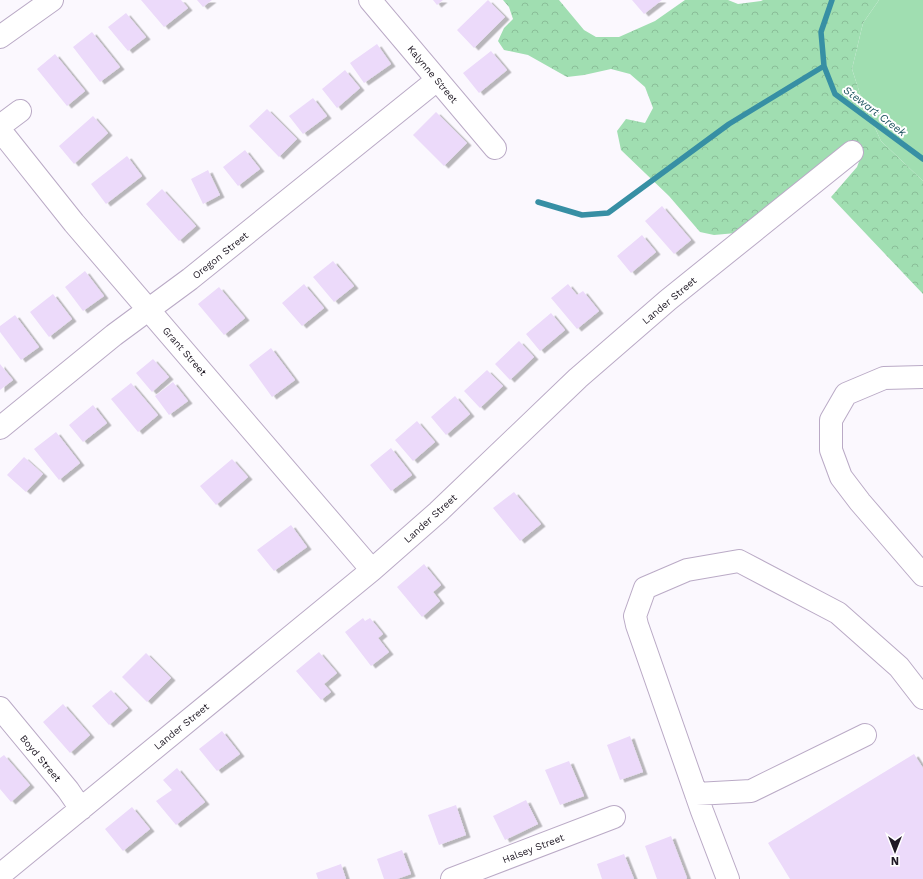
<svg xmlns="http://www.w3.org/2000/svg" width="923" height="879" viewBox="0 0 923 879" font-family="'Work Sans',sans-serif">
<defs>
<pattern id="forest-crowns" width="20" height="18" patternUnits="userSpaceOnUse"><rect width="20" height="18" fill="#a0deb1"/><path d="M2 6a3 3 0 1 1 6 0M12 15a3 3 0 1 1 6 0" fill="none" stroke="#8abe98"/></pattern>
<filter id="shadow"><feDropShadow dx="4.5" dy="2.5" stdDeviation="0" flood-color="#0004"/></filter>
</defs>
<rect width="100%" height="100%" fill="#fbf8fe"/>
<path fill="#a0deb1" d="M 879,0 L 923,0 L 923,181 L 881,141 L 861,97 L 852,69 L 863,23 Z"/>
<path fill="url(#forest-crowns)" d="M 503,0 L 559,0 L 584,30 L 596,37 L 619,37 L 655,21 L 685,0 L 728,0 L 738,4 L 761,1 L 763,0 L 879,0 L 863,23 L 852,69 L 861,97 L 881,141 L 923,181 L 923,294 L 831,197 L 857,167 L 860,159 L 736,233 L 714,235 L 700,232 L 669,196 L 621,150 L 617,131 L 626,119 L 645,123 L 653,108 L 645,87 L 630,74 L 611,69 L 584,75 L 567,77 L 528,55 L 504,50 L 498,41 L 504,28 L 513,19 L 509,7 Z"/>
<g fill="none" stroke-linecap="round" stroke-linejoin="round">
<path stroke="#378fa4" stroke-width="5.5" d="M 832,0 L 821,32 L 824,66 L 835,94 L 923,159
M 538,202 L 582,215 L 608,213 L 729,124 L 824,66"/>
</g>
<path fill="#ecdafa" filter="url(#shadow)" d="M 141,0 L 181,0 L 188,8 L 164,27 Z
M 197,0 L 212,0 L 203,7 Z
M 433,0 L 443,0 L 437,5 Z
M 488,0 L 505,17 L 474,48 L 457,30 Z
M 632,0 L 662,0 L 644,14 Z
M 126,13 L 146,37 L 128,51 L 108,27 Z
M 92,32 L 120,67 L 100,82 L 73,47 Z
M 377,44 L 391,64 L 364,83 L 350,63 Z
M 491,51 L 507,70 L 479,93 L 463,73 Z
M 55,54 L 85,91 L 67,106 L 37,69 Z
M 345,70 L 360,88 L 337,108 L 322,89 Z
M 313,98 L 327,116 L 303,134 L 289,116 Z
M 267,109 L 297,139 L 279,157 L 249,126 Z
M 436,112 L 467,143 L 444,166 L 413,135 Z
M 93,116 L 108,133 L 74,164 L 59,146 Z
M 245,150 L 260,169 L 238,186 L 223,167 Z
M 127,156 L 142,176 L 106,204 L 91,184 Z
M 208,170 L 220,195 L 203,204 L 191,179 Z
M 162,189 L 196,226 L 179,241 L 146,204 Z
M 662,206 L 691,240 L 674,254 L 645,221 Z
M 642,235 L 656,252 L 631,273 L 617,256 Z
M 333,261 L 354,286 L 334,302 L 313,277 Z
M 85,271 L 104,296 L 83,311 L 65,287 Z
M 304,284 L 324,308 L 302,326 L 282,303 Z
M 568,284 L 577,295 L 583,291 L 599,311 L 577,329 L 551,298 Z
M 219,287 L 245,318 L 224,335 L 198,304 Z
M 53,294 L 72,319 L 49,337 L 30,312 Z
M 551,313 L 565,330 L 540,351 L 526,334 Z
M 15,315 L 39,347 L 21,360 L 0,332 L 0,326 Z
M 519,341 L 534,357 L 510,380 L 495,364 Z
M 271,348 L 295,380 L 272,397 L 249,365 Z
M 153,359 L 169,377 L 152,392 L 136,373 Z
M 0,364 L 13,380 L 0,390 Z
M 487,370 L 503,386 L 480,408 L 464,391 Z
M 173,382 L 188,401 L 169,415 L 155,396 Z
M 131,383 L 158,415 L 138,432 L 111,399 Z
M 455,396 L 470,414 L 446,435 L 431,417 Z
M 93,405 L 107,423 L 83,442 L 69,425 Z
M 417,421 L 435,442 L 413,461 L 395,440 Z
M 56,432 L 80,463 L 59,480 L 34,449 Z
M 391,448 L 412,475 L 391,491 L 370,465 Z
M 24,457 L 43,474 L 26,492 L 7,475 Z
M 232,459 L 248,477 L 216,505 L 200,486 Z
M 514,492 L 541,524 L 520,541 L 493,508 Z
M 291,525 L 307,547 L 274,571 L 257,550 Z
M 424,564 L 441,585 L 433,592 L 440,601 L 422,617 L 397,587 Z
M 363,618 L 365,621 L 370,618 L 383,634 L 378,638 L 389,652 L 371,666 L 345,632 Z
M 319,652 L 337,673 L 324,684 L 331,692 L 321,700 L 296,671 Z
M 146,653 L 171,678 L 147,702 L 122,677 Z
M 111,690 L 128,708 L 109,725 L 92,706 Z
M 63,704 L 90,735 L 70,753 L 43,722 Z
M 222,731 L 240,754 L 217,771 L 199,749 Z
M 630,736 L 643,772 L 620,780 L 607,745 Z
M 914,754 L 923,768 L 923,879 L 790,879 L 768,843 Z
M 4,755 L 30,785 L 11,802 L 0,789 L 0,758 Z
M 569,761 L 584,796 L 560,805 L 545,770 Z
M 177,768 L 205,802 L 176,825 L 156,801 L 172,790 L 163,780 Z
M 526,800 L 538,824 L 505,840 L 493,816 Z
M 456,805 L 466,835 L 439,845 L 428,815 Z
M 132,807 L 150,829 L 123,851 L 105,829 Z
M 671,836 L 687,878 L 686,879 L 657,879 L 645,846 Z
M 402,850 L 411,874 L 397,879 L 384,879 L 377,859 Z
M 624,854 L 634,879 L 602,879 L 597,864 Z
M 341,864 L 346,879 L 318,879 L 316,873 Z"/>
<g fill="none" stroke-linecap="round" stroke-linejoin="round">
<g stroke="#baaac6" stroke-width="24">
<path id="minor" d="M 370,0 L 495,148
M 0,37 L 52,0
M 0,126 L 20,111
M 0,130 L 74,223 L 372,570
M 923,377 L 884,378 L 846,394 L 831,420 L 831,450 L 841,477 L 860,502 L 923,575
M 0,428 L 114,335 L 190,279 L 437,80
M 0,708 L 68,790 L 81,809
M 696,794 L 751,791 L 865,735
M 0,875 L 372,570 L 438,512 L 578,378 L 668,300 L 852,152
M 452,879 L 614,817
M 728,879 L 702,811 L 637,625 L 635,616 L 645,588 L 687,570 L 739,561 L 838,613 L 899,667 L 923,698"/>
</g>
<use href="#minor" stroke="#fff" stroke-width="22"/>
</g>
<g text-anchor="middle" stroke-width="4" stroke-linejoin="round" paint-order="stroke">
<g font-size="10" fill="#201a25" stroke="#fff">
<text transform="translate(433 74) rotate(50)" y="4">Kalynne Street</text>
<text transform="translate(220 255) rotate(-39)" y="4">Oregon Street</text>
<text transform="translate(669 300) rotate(-40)" y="4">Lander Street</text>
<text transform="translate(185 351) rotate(49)" y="4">Grant Street</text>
<text transform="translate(430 518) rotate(-42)" y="4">Lander Street</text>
<text transform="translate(181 726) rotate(-39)" y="4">Lander Street</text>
<text transform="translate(41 758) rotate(50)" y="4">Boyd Street</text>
<text transform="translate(533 848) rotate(-21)" y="4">Halsey Street</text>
</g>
<g font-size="11" font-style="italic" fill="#255964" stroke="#fff">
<text transform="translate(875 111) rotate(37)" y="4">Stewart Creek</text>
</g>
</g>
<g transform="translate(895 851) rotate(180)" stroke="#ffffff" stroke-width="3" paint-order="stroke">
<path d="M0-3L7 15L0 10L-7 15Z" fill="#201a25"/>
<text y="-6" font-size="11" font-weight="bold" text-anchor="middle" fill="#201a25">N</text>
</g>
</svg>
